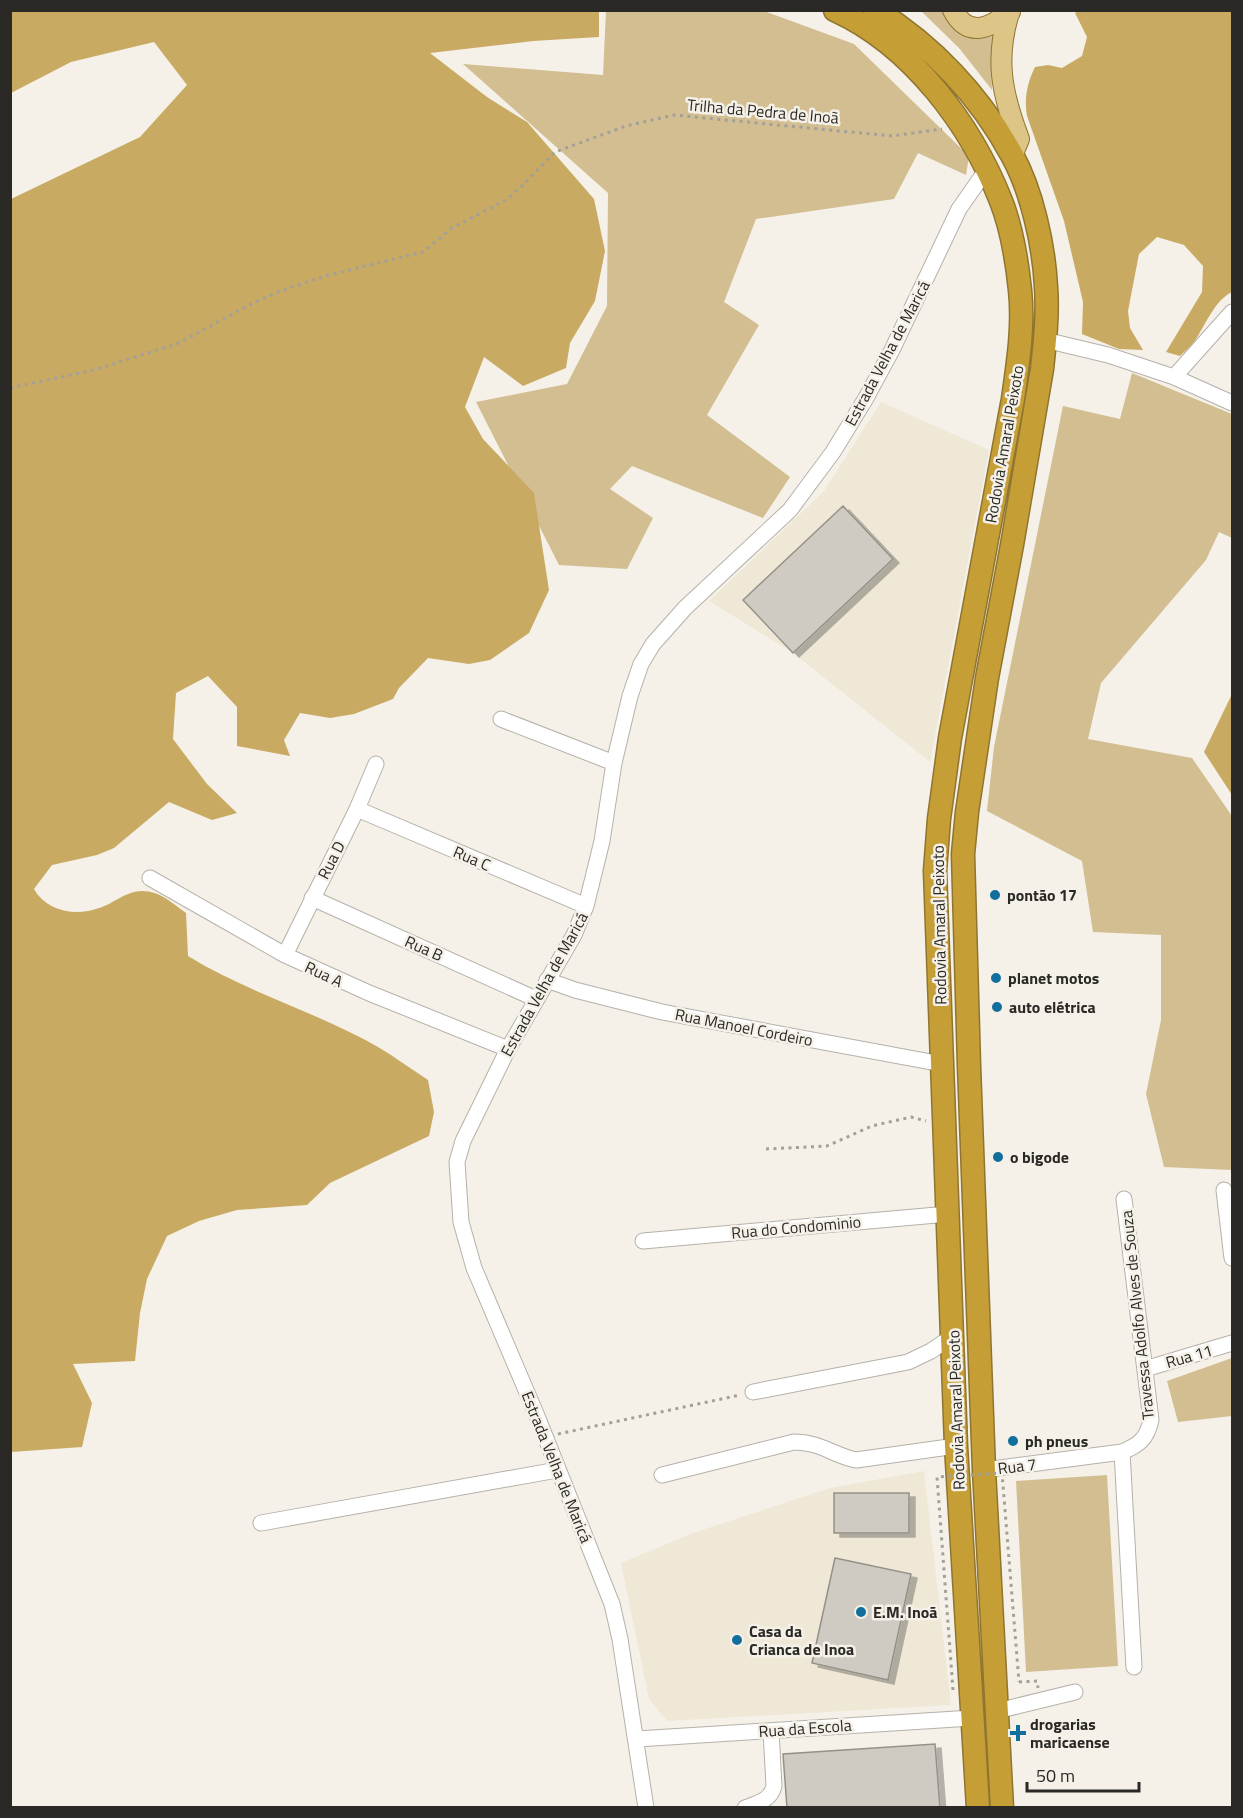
<svg xmlns="http://www.w3.org/2000/svg" width="1243" height="1818" viewBox="0 0 1243 1818" font-family="'Titillium Web',sans-serif">
<defs>
<filter id="shadow"><feDropShadow dx="6" dy="4" stdDeviation="0" flood-color="#0004"/></filter>
</defs>
<rect width="100%" height="100%" fill="#f5f1e8"/>
<path fill="#efe8d7" d="M 881,402 L 989,450 L 930,762 L 793,653 L 709,601 L 824,491 Z
M 924,1471 L 951,1705 L 667,1721 L 649,1699 L 621,1563 L 693,1533 L 830,1488 Z"/>
<path fill="#d2be91" d="M 606,11 L 764,11 L 854,44 L 969,156 L 966,175 L 918,153 L 894,199 L 756,219 L 724,302 L 759,325 L 707,415 L 790,477 L 763,518 L 632,466 L 610,489 L 653,518 L 627,569 L 559,565 L 476,402 L 567,384 L 607,306 L 608,193 L 463,64 L 603,75 Z
M 921,11 L 943,11 C 950,35 973,43 996,35 L 991,61 L 992,90 L 959,48 Z
M 1132,373 L 1232,414 L 1232,538 L 1219,532 L 1206,560 L 1101,683 L 1088,739 L 1192,758 L 1232,816 L 1232,1170 L 1164,1167 L 1146,1094 L 1161,1020 L 1161,935 L 1093,932 L 1082,861 L 987,811 L 994,747 L 1063,406 L 1120,419 Z
M 1232,1358 L 1232,1416 L 1178,1422 L 1167,1381 Z
M 1107,1475 L 1118,1666 L 1026,1672 L 1016,1481 Z"/>
<path fill="#c8aa63" d="M 11,10 L 599,11 L 599,37 L 533,41 L 430,53 L 487,97 L 527,122 L 594,199 L 605,251 L 595,301 L 570,343 L 566,368 L 523,386 L 484,357 L 465,407 L 483,439 L 534,493 L 549,590 L 529,633 L 490,660 L 469,664 L 428,658 L 399,688 L 393,699 L 354,714 L 330,718 L 300,713 L 284,740 L 290,756 L 237,746 L 237,707 L 208,676 L 176,693 L 173,739 L 207,784 L 237,813 L 212,820 L 169,802 L 114,848 L 97,855 L 52,865 L 34,889 C 46,911 75,917 99,908 C 113,904 126,891 142,891 C 160,891 172,903 186,913 L 188,956 C 248,993 317,1012 378,1047 C 395,1057 411,1069 428,1080 L 434,1112 L 429,1136 L 330,1183 L 307,1205 L 237,1210 L 199,1221 L 167,1236 L 147,1279 L 140,1313 L 135,1361 L 73,1364 L 92,1403 L 82,1447 L 11,1452 L 11,199 L 140,137 L 187,85 L 154,42 L 71,62 L 11,93 Z
M 1077,11 L 1232,11 L 1232,292 C 1214,301 1205,326 1194,342 C 1190,347 1184,352 1180,356 L 1166,352 L 1202,292 L 1203,266 L 1184,245 L 1157,237 L 1139,254 L 1128,311 L 1130,328 L 1143,350 L 1119,349 L 1082,334 L 1083,302 L 1064,221 L 1027,116 C 1024,99 1027,83 1035,67 L 1048,65 L 1062,68 L 1082,56 L 1087,37 L 1075,13 Z
M 1232,694 L 1232,795 L 1204,752 Z"/>
<path fill="#cfcbc2" stroke="#959189" stroke-width="1.5" filter="url(#shadow)" d="M 843,506 L 893,559 L 793,653 L 743,600 Z
M 834,1493 L 909,1493 L 909,1533 L 834,1533 Z
M 835,1558 L 911,1574 L 888,1680 L 812,1663 Z
M 935,1744 L 940,1808 L 787,1808 L 783,1754 Z"/>
<g fill="none" stroke-linecap="round" stroke-linejoin="round">
<g stroke="#b5b1a9" stroke-width="17">
<path id="minor" d="M 1045,340 L 1108,355 L 1174,377 L 1232,403
M 1174,377 L 1232,312
M 501,719 L 614,763
M 357,809 L 586,906
M 150,878 L 285,955 L 369,993 L 508,1049
M 312,898 L 536,999
M 285,955 L 357,809 L 376,764
M 547,980 L 575,990 L 662,1012 L 942,1064
M 1224,1190 L 1232,1258
M 643,1241 L 948,1214
M 1145,1369 L 1232,1343
M 753,1392 L 908,1362 L 931,1351 L 953,1336
M 1122,1452 L 1134,1667
M 984,1470 L 1122,1452 C 1139,1445 1147,1439 1151,1420 L 1124,1199
M 662,1475 L 794,1442 C 821,1442 832,1455 856,1460 L 956,1446
M 261,1523 L 557,1470
M 997,1711 L 1075,1692
M 637,1739 L 972,1718
M 646,1808 L 620,1639 L 612,1604 L 537,1416 L 474,1268 L 461,1222 L 457,1162 L 463,1141 L 508,1049 L 574,935 L 586,906 L 602,841 L 614,763 L 630,696 L 641,664 L 653,644 L 685,608 L 790,510 L 833,452 L 866,398 L 892,350 L 959,209 L 987,169
M 745,1808 C 758,1803 771,1800 774,1786 L 771,1731"/>
</g>
<g stroke="#8f7530" stroke-width="22">
<path id="major" d="M 953,10 C 968,39 990,28 1010,12
M 1010,10 C 994,58 1002,94 1019,139 L 1012,156"/>
</g>
<g stroke="#8f7530" stroke-width="25">
<path id="highway" d="M 835,10 C 912,45 971,125 1001,201 C 1012,229 1017,261 1020,290 C 1024,326 1018,363 1013,399 L 950,738 L 939,819 L 935,871 L 956,1446 L 978,1808
M 875,10 C 932,45 980,96 1012,155 C 1032,191 1044,246 1046,287 C 1048,314 1045,342 1042,369 L 1012,545 L 987,678 L 967,812 L 963,854 L 969,1066 L 984,1470 L 1002,1808"/>
</g>
<path stroke="#a3a099" stroke-width="3" stroke-dasharray="3 4.5" stroke-linecap="butt" d="M 10,388 L 94,370 L 179,343 L 253,303 L 278,292 L 325,276 L 423,252 L 452,228 L 506,200 L 521,187 L 555,152 L 626,126 L 674,115 L 892,136 L 942,129
M 766,1149 L 827,1146 L 872,1126 L 911,1117 L 926,1121
M 558,1434 L 740,1395
M 1019,1682 L 1037,1681 L 1038,1688"/>
<use href="#minor" stroke="#fff" stroke-width="15"/>
<use href="#major" stroke="#dcc586" stroke-width="20"/>
<use href="#highway" stroke="#c59e36" stroke-width="22"/>
<path stroke="#a3a099" stroke-width="3" stroke-dasharray="3 4.5" stroke-linecap="butt" d="M 953,1690 L 937,1477 L 1002,1473 L 1019,1682"/>
</g>
<g fill="#106f9d" stroke="#f5f1e8" stroke-width="2">
<circle cx="995" cy="895" r="6"/>
<circle cx="996" cy="978" r="6"/>
<circle cx="997" cy="1007" r="6"/>
<circle cx="998" cy="1157" r="6"/>
<circle cx="1013" cy="1441" r="6"/>
<circle cx="861" cy="1612" r="6"/>
<circle cx="737" cy="1640" r="6"/>
<path d="M1015 1724h6v6h6v6h-6v6h-6v-6h-6v-6h6z"/>
</g>
<g text-anchor="middle" stroke-width="5" stroke-linejoin="round" paint-order="stroke">
<g font-size="16" fill="#2a2925" stroke="#f5f1e8">
<text transform="translate(763 111) rotate(5)" y="6">Trilha da Pedra de Inoã</text>
<text transform="translate(887 353) rotate(-62)" y="6">Estrada Velha de Maricá</text>
<text transform="translate(1004 444) rotate(-80)" y="6">Rodovia Amaral Peixoto</text>
<text transform="translate(472 858) rotate(23)" y="6">Rua C</text>
<text transform="translate(331 860) rotate(-63)" y="6">Rua D</text>
<text transform="translate(939 925) rotate(-91)" y="6">Rodovia Amaral Peixoto</text>
<text transform="translate(424 948) rotate(24)" y="6">Rua B</text>
<text transform="translate(324 974) rotate(25)" y="6">Rua A</text>
<text transform="translate(544 984) rotate(-61)" y="6">Estrada Velha de Maricá</text>
<text transform="translate(744 1027) rotate(11)" y="6">Rua Manoel Cordeiro</text>
<text transform="translate(796 1227) rotate(-5)" y="6">Rua do Condominio</text>
<text transform="translate(1137 1315) rotate(-96)" y="6">Travessa Adolfo Alves de Souza</text>
<text transform="translate(1189 1356) rotate(-16)" y="6">Rua 11</text>
<text transform="translate(956 1410) rotate(-92)" y="6">Rodovia Amaral Peixoto</text>
<text transform="translate(1017 1466) rotate(-7)" y="6">Rua 7</text>
<text transform="translate(557 1467) rotate(68)" y="6">Estrada Velha de Maricá</text>
<text transform="translate(805 1728) rotate(-4)" y="6">Rua da Escola</text>
</g>
<g font-size="16" font-weight="bold" fill="#2a2925" stroke="#f5f1e8" text-anchor="start">
<text x="1007" y="901">pontão 17</text>
<text x="1008" y="984">planet motos</text>
<text x="1009" y="1013">auto elétrica</text>
<text x="1010" y="1163">o bigode</text>
<text x="1025" y="1447">ph pneus</text>
<text x="873" y="1618">E.M. Inoã</text>
<text x="749" y="1637">Casa da<tspan x="749" dy="18">Crianca de Inoa</tspan></text>
<text x="1030" y="1730">drogarias<tspan x="1030" dy="18">maricaense</tspan></text>
</g>
</g>
<rect width="1243" height="1818" fill="none" stroke="#2a2925" stroke-width="24"/>
<path d="M1027 1782v9h112v-9" fill="none" stroke="#2a2925" stroke-width="3"/>
<text x="1036" y="1782" font-size="18" fill="#2a2925" stroke="#f5f1e8" stroke-width="4.5" paint-order="stroke">50 m</text>
</svg>
